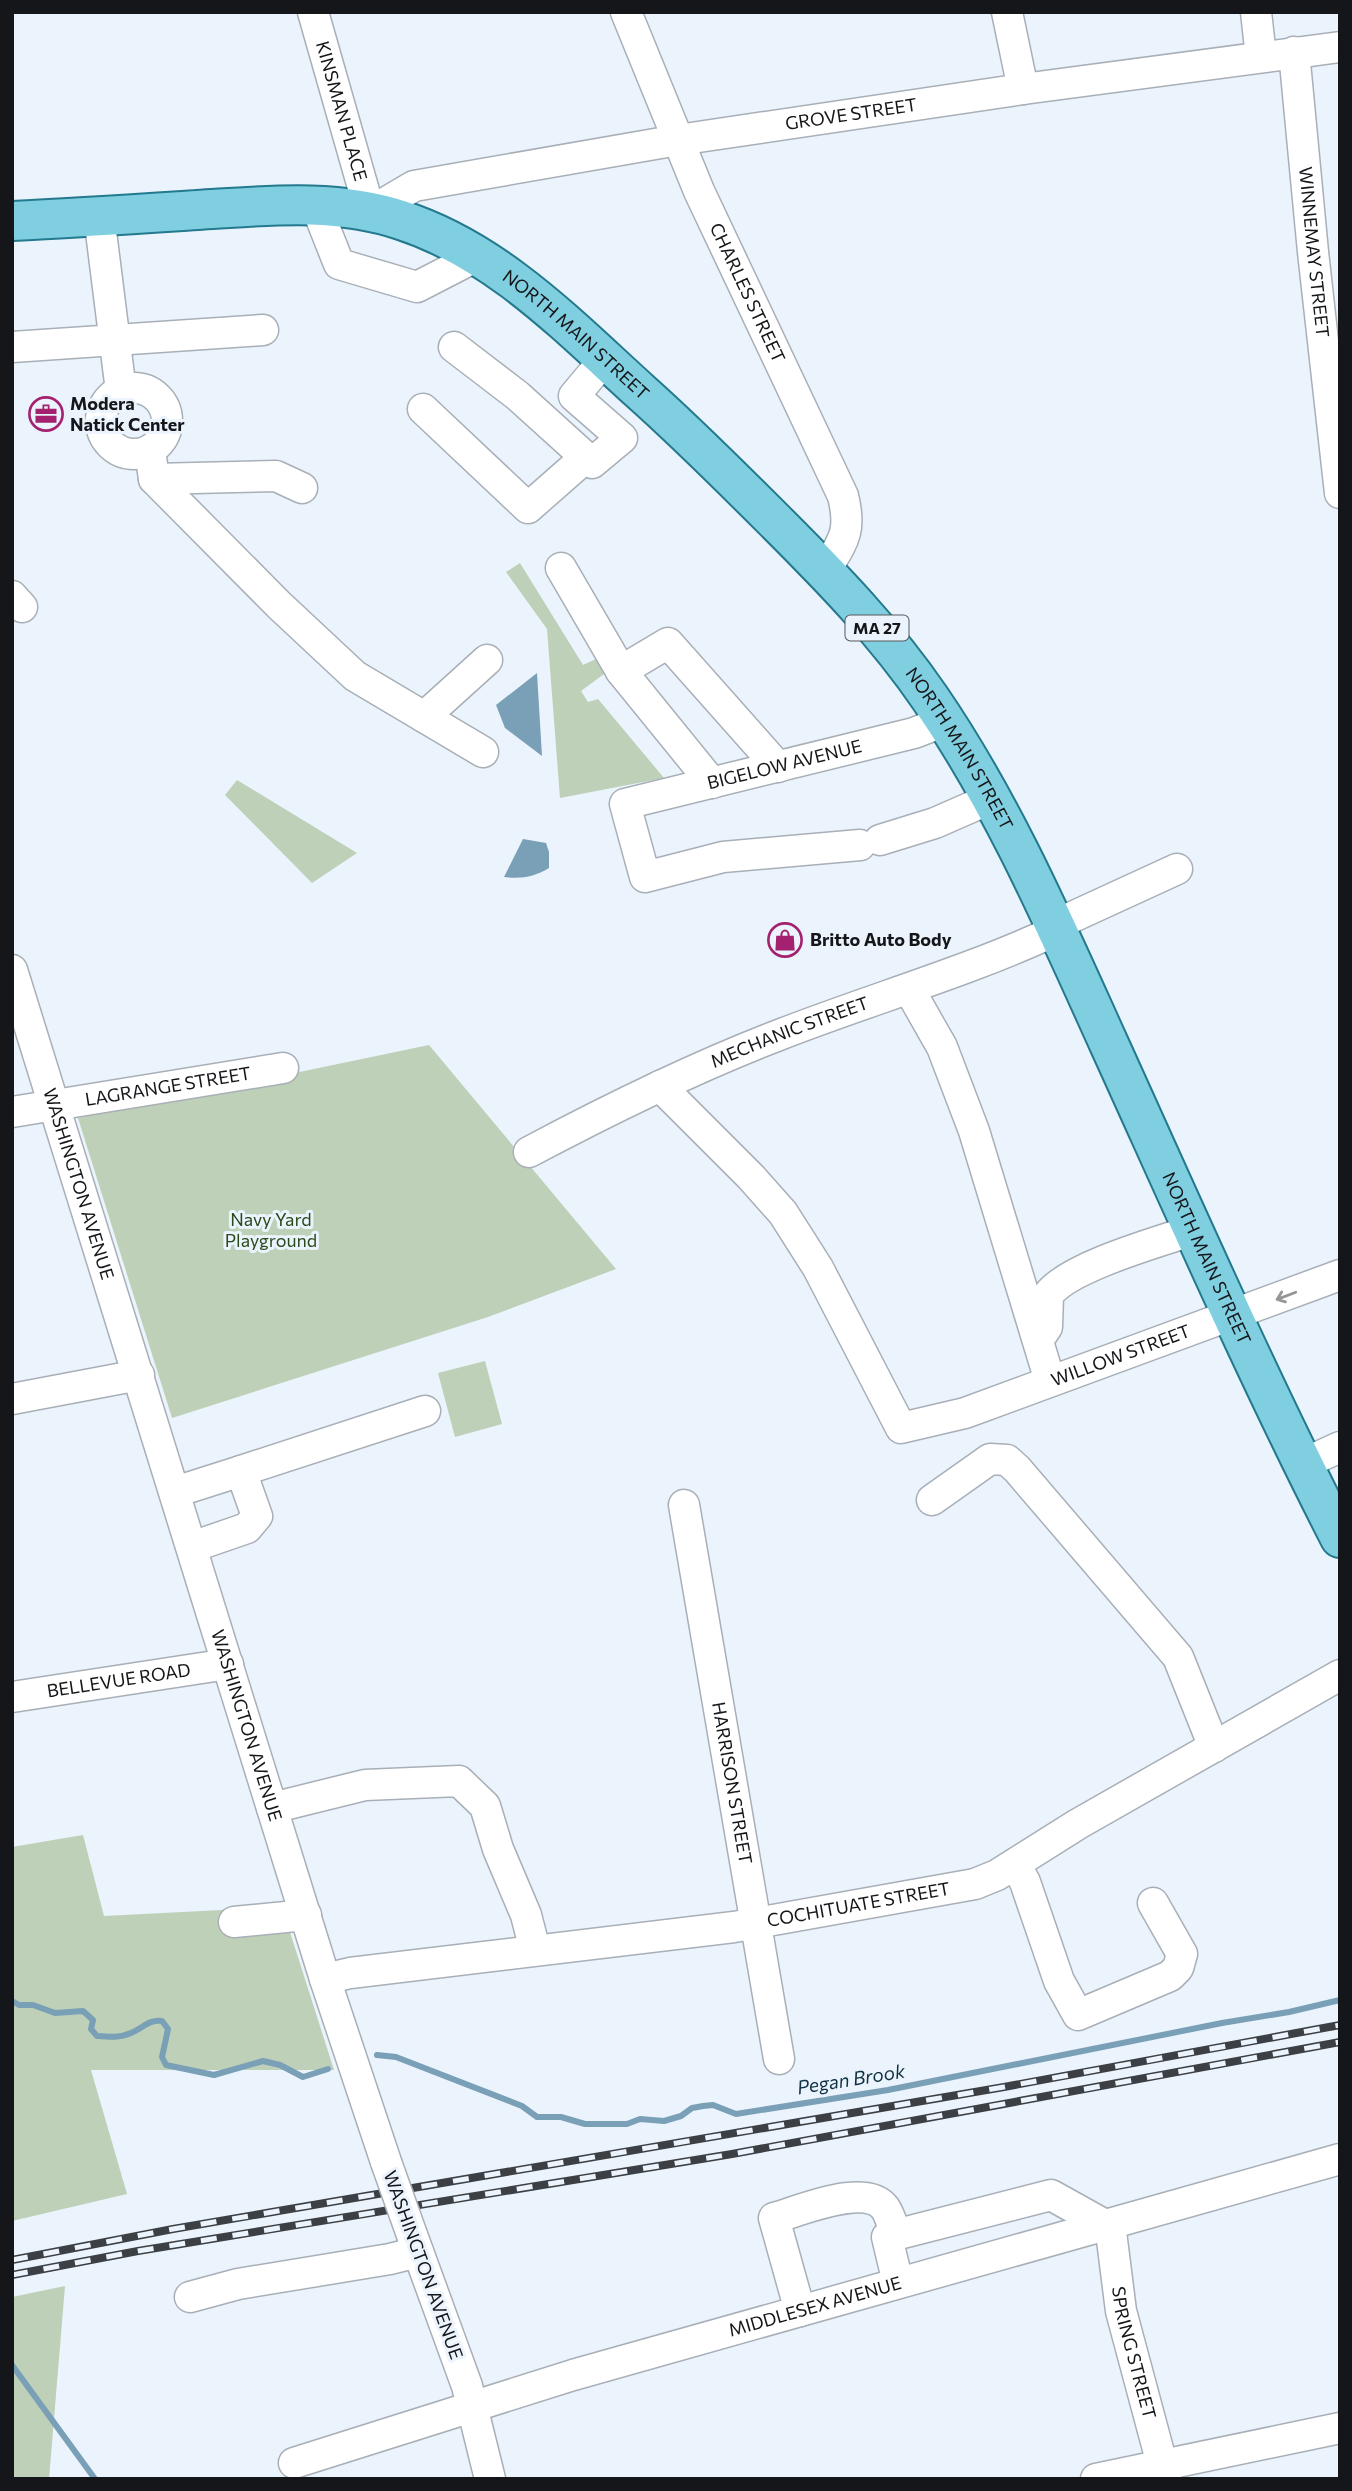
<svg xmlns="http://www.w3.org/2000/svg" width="1352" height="2491" viewBox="0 0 1352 2491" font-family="Commissioner,sans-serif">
<rect width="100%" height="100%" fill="#ebf3fc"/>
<path fill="#bed0b7" d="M 520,563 L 583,665 L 598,658 L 604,674 L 581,691 L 588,702 L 598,699 L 664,778 L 560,798 L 547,629 L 506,572 Z
M 237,780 L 357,853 L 312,883 L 225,795 Z
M 429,1045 L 616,1269 L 488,1317 L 172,1418 L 78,1118 Z
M 485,1361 L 502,1424 L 455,1437 L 438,1373 Z
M 83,1835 L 104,1916 L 282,1907 L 334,2070 L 91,2070 L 127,2194 L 12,2221 L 12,1847 Z
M 65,2286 L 49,2479 L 12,2479 L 12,2297 Z"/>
<path fill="#79a0b7" d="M 537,673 L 542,756 L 505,728 L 496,705 Z
M 523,839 L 546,843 L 549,852 L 549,868 C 534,877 522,879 504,877 Z"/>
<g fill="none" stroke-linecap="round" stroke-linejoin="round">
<path stroke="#79a0b7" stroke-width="6" d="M 12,2001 L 19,2005 L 33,2005 L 55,2013 L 83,2011 L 93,2020 L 91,2029 L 97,2036 C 109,2037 120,2038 131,2033 C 143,2028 149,2019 162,2021 L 168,2029 L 162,2057 L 166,2065 L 214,2075 L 263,2061 L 280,2065 L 303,2077 L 328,2069
M 377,2055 L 396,2057 L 522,2106 L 537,2117 L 561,2117 L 585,2124 L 627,2124 L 640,2119 L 664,2121 L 681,2116 L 692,2108 L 703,2106 L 713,2105 L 736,2114 L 888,2090 L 1222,2023 L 1289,2012 L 1340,2000
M 12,2365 L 95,2479"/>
<g stroke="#a8afb7" stroke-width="33">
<g id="minor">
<path id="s1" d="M 313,12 L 370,212 L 414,186 L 678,140 L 1023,89 L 1340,47"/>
<path id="s2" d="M 626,12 L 699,191 L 843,496 C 852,532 843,541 825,571"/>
<path d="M 1007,12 L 1023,89"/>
<path d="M 1256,12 L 1261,57"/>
<path id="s3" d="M 1294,52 L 1313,252 L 1340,493"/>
<path d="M 316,206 L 339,264 L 417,287 L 479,255"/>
<path d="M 99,216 L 121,391"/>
<path d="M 12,347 L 263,330"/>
<path d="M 454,347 L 518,396 L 592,463 L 622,438 L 574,396 L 605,359"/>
<circle cx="134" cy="421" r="33"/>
<path d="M 423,409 L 528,508 L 586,457"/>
<path d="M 150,450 L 154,479 L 279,605 L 355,676 L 483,752"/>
<path d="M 154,479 L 276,476 L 302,488"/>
<path d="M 561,568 L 621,671"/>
<path d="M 12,596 L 22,607"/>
<path d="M 424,717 L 487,660"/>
<path d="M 712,783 L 621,671 L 668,643 L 778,767"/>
<path d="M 880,840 L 935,823 L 992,798"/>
<path id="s4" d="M 860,845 L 723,857 L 645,877 L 625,804 L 914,733 L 945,721"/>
<path d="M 1055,925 L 1177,869"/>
<path id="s5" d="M 12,970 L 325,1979 L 386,2162"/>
<path d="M 909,989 L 942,1047 L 974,1131 L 1050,1381"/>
<path id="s6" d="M 660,1086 L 751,1177 L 783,1213 L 818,1268 L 901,1428 L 965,1413 L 1340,1275"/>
<path id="s7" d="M 12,1112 L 283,1068"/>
<path id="s8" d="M 529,1152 C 610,1109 693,1068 779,1035 C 871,999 967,972 1057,930"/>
<path d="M 1038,1340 L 1047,1327 L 1048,1295 C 1068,1267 1158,1242 1194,1230"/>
<path d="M 12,1399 L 139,1375"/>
<path d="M 1303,1464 L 1340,1447"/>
<path d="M 241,1471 L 425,1411"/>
<path d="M 175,1492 L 241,1471 L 257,1516 L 247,1528 L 192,1547"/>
<path d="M 932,1500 L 990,1459 L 1007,1460 L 1017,1469 L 1178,1657 L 1214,1747"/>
<path id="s9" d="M 684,1505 L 779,2059"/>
<path id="s10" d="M 12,1697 L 228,1664"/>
<path d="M 272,1808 L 365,1785 L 459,1781 L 485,1806 L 498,1849 L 526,1915 L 535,1950"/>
<path d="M 1015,1864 L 1025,1882 L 1059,1981 L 1078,2015 L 1170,1976 L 1178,1968 L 1182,1954 L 1153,1903"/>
<path d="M 234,1922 L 306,1915"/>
<path id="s11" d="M 325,1979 L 350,1973 L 734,1927 L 975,1884 L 997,1875 L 1078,1824 L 1340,1675"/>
<path id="s12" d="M 1110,2224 L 1121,2311 L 1166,2479"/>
<path d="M 412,2235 L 467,2386 L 490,2479"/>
<path d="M 898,2283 L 887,2237 L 1051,2195 L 1105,2225"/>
<path d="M 190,2297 L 238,2284 L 390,2259 L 418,2252"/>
<path d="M 800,2311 L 774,2218 C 800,2211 866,2182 885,2208 C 890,2215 893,2227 896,2235"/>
<path id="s13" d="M 294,2463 L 573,2375 L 1340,2159"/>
<path d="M 1096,2479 L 1340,2428"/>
</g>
</g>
<g stroke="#23798d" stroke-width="42">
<g id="major">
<path id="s14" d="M 12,221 C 74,218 135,214 197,210 C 264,206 336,198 401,220 C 497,251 568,326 641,392 C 687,433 731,477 774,520 C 830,576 885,632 930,698 C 1004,806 1055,925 1109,1044 C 1184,1209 1257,1376 1340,1538"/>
</g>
</g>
<use href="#minor" stroke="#fff" stroke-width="30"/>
<use href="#major" stroke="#80cfe0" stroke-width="38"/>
<g stroke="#3c3f43" stroke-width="8">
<path id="rail" d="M 12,2260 L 173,2229 L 1004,2087 L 1340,2025
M 12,2275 L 138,2251 L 732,2154 L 1340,2042"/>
</g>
<use href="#rail" stroke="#ebf3fc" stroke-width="5" stroke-dasharray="16" stroke-linecap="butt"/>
<g stroke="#a8afb7" stroke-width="33" stroke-linecap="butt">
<path id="minor-bridge" d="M 386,2162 L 412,2235"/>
</g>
<use href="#minor-bridge" stroke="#fff" stroke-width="30"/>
</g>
<defs><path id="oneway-shaft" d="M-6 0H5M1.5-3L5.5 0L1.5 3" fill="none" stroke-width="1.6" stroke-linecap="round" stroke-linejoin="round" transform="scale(1.75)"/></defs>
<use stroke="#959698" href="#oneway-shaft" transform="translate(1286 1296) rotate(159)"/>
<defs>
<g id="office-ring" transform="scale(1.75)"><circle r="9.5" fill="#ebf3fc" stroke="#a4216f" stroke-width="1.5"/><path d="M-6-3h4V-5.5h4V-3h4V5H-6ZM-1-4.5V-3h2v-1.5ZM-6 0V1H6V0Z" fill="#a4216f"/></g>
<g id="shop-ring" transform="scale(1.75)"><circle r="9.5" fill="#ebf3fc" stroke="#a4216f" stroke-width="1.5"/><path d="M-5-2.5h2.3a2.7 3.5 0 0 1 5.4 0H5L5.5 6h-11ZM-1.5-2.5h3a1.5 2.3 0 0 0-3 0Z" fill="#a4216f"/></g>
</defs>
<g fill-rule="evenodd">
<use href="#office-ring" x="46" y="414"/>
<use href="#shop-ring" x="785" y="940"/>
</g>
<g text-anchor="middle" stroke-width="6" stroke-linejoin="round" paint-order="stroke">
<rect fill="#ebf3fc" stroke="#54585d" stroke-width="2" x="845.5" y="615.5" width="63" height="25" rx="5"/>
<g font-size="16" font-weight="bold" fill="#141619">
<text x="877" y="634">MA 27</text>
</g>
<g font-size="18" fill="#141619" stroke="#ebf3fc">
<text dy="6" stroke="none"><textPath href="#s1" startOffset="103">KINSMAN PLACE</textPath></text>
<text dy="6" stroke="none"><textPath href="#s1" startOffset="702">GROVE STREET</textPath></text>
<text dy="6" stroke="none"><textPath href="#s3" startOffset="201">WINNEMAY STREET</textPath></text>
<text dy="6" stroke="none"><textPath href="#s2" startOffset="306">CHARLES STREET</textPath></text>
<text dy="6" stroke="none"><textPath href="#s14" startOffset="602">NORTH MAIN STREET</textPath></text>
<text dy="6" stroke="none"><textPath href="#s14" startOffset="1169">NORTH MAIN STREET</textPath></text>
<text dy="6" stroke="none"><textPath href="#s4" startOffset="458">BIGELOW AVENUE</textPath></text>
<text dy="6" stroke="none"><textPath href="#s8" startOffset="287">MECHANIC STREET</textPath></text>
<text dy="6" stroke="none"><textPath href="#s7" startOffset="158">LAGRANGE STREET</textPath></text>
<text dy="6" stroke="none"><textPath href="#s5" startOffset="224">WASHINGTON AVENUE</textPath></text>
<text dy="6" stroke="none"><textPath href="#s14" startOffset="1736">NORTH MAIN STREET</textPath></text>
<text dy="6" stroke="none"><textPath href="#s6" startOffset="654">WILLOW STREET</textPath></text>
<text dy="6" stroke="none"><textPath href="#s10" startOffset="108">BELLEVUE ROAD</textPath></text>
<text dy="6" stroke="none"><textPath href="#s5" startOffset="791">WASHINGTON AVENUE</textPath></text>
<text dy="6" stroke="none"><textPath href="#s9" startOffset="282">HARRISON STREET</textPath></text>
<text dy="6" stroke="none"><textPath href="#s11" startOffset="539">COCHITUATE STREET</textPath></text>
<text transform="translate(423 2265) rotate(70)" y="6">WASHINGTON AVENUE</text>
<text dy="6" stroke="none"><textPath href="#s13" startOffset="544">MIDDLESEX AVENUE</textPath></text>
<text dy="6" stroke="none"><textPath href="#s12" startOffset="131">SPRING STREET</textPath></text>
</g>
<g font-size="18" font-weight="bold" fill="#141619" stroke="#ebf3fc" text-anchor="start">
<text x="70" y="410">Modera<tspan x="70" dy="21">Natick Center</tspan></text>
<text x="810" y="946">Britto Auto Body</text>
</g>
<g font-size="18" fill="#2a4a1a" stroke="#ebf3fc">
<text x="271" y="1226">Navy Yard<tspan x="271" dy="21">Playground</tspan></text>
</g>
<g font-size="19" font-style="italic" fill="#0f3243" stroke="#ebf3fc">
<text transform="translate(851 2079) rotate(-9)" y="7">Pegan Brook</text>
</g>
</g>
<rect width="1352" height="2491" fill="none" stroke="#141619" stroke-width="28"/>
</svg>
